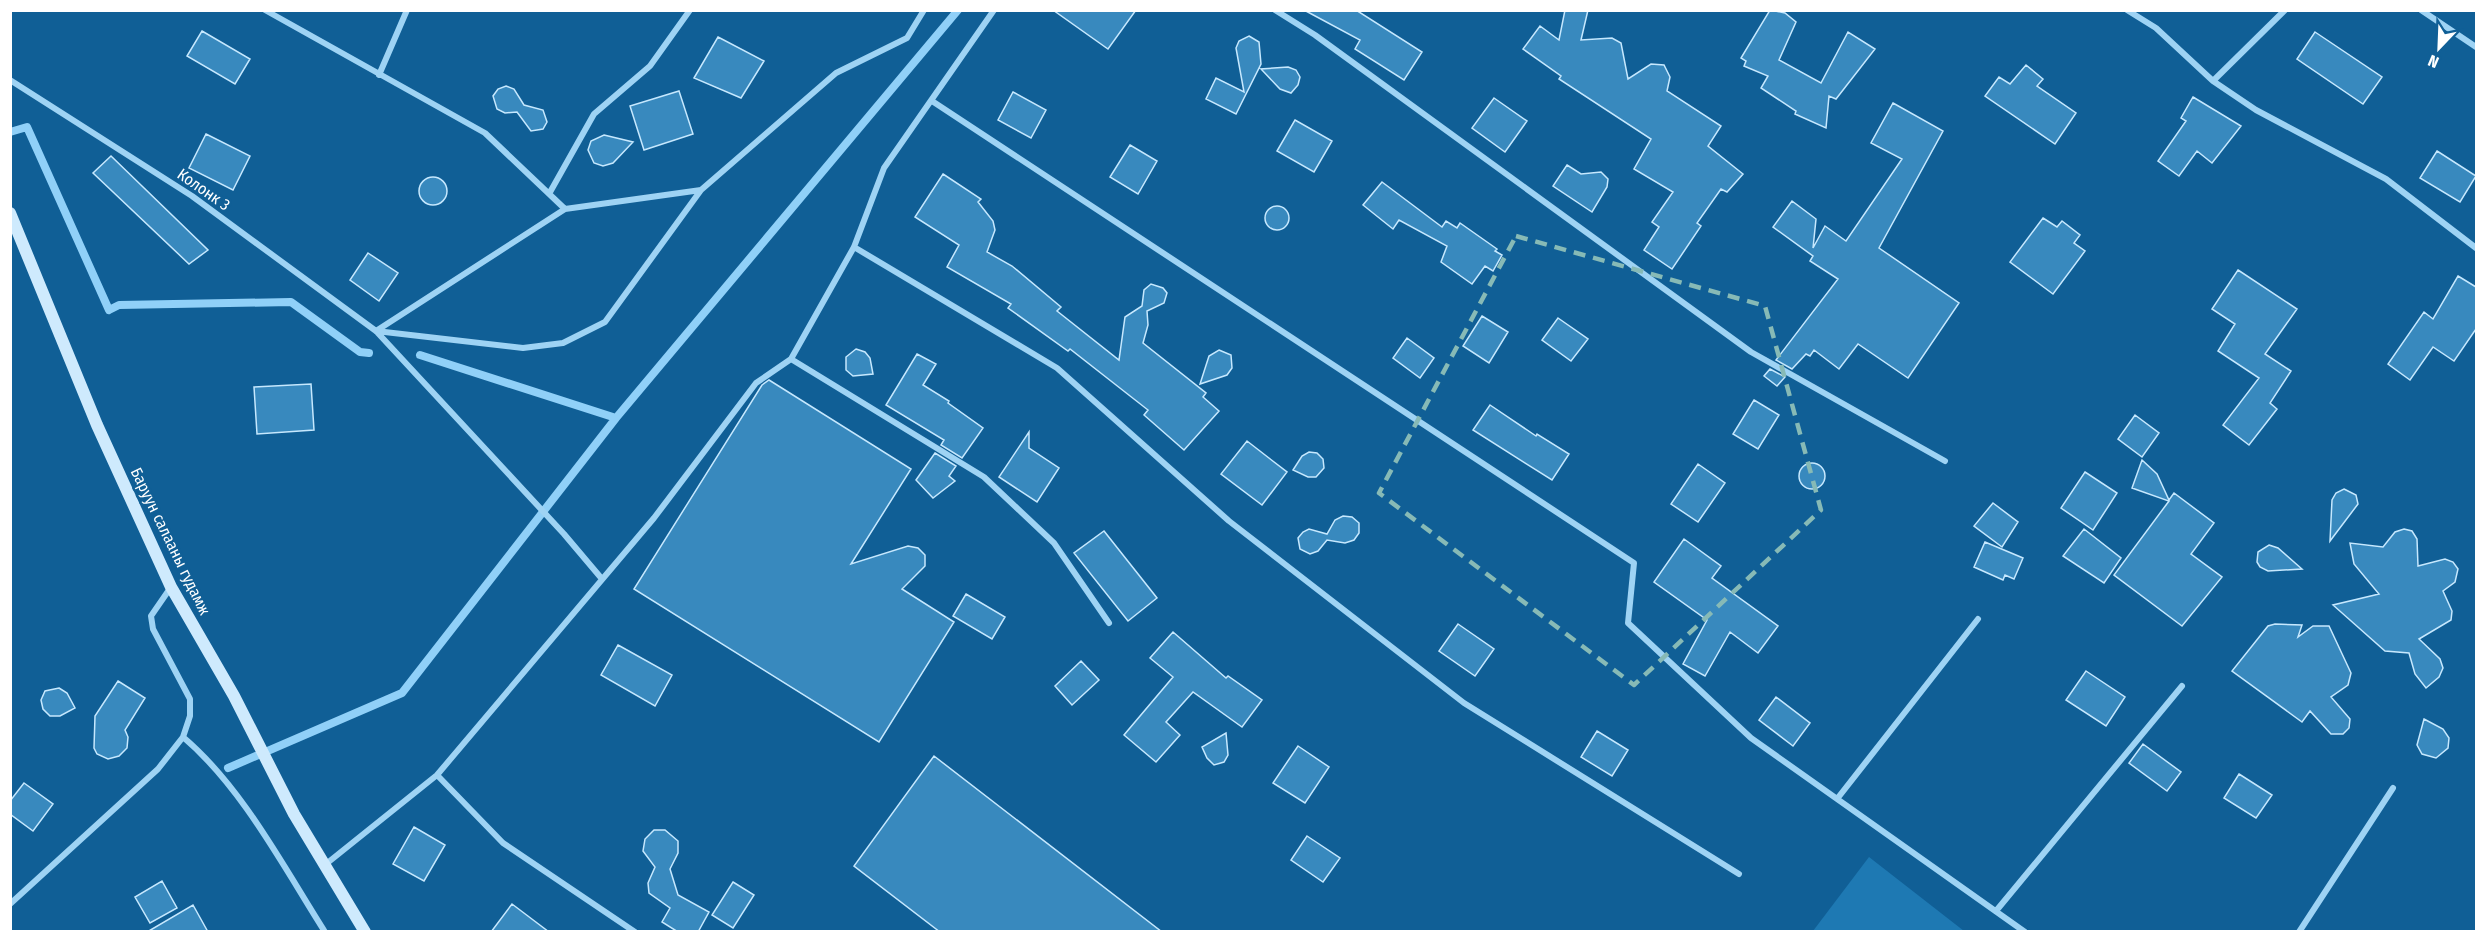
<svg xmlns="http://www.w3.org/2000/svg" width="2487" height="942" viewBox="0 0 2487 942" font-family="'Fira Sans Condensed',sans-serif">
<rect width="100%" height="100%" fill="#105f96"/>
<path fill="#1e79b3" d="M 1869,857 L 1964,931 L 1813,931 Z"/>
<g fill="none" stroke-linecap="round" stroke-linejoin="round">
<path stroke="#90d0f8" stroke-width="8" d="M 10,132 L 27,127 L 109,310 L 119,305 L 291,302 L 360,352 L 369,353
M 420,355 L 616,418
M 228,768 L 402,693 L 616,418 L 958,10"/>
</g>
<path fill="#3889be" stroke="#c6e8fe" stroke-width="1.5" d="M 1053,10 L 1136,10 L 1108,49 Z
M 1304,10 L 1356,10 L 1422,52 L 1404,80 L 1355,49 L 1360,40 Z
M 1565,10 L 1588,10 L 1581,40 L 1612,38 L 1621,43 L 1628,79 L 1651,64 L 1664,65 L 1670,77 L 1667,91 L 1721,126 L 1708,146 L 1743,174 L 1727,192 L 1721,189 L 1697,223 L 1701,226 L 1672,269 L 1644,250 L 1659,227 L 1652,222 L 1673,192 L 1634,169 L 1651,139 L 1559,79 L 1561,76 L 1523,49 L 1540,26 L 1559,40 Z
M 1770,10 L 1785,13 L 1796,22 L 1779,60 L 1821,83 L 1848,32 L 1875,49 L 1836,99 L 1829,96 L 1826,128 L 1795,114 L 1796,111 L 1761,88 L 1768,76 L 1744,66 L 1746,61 L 1741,58 Z
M 202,31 L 250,59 L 235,84 L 187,56 Z
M 2315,32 L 2382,77 L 2363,104 L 2297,59 Z
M 1249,36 L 1259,42 L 1261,64 L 1236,114 L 1206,99 L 1216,78 L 1244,92 L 1236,48 L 1239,41 Z
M 718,37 L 764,61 L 741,98 L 694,78 Z
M 2026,65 L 2043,79 L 2037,86 L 2076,113 L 2055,144 L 1985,96 L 1999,77 L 2010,84 Z
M 1288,67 L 1296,70 L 1300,77 L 1298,85 L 1291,93 L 1280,89 L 1261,69 Z
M 506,86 L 514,89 L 524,105 L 543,110 L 547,122 L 543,129 L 531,131 L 517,112 L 505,113 L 497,109 L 493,96 L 498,89 Z
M 679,91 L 693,134 L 644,150 L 630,106 Z
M 1013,92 L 1046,110 L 1031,138 L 998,120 Z
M 2193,97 L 2241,126 L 2212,163 L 2197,151 L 2179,176 L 2158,161 L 2186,121 L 2181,118 Z
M 1494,98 L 1527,121 L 1505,152 L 1472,128 Z
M 1893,103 L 1943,131 L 1879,248 L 1959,303 L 1908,378 L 1858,344 L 1839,369 L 1814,350 L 1810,356 L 1806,354 L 1792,369 L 1776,360 L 1838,279 L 1810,261 L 1813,256 L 1773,227 L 1792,201 L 1816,219 L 1813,248 L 1825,226 L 1846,241 L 1902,159 L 1871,143 Z
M 1295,120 L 1332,141 L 1314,172 L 1277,151 Z
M 206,134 L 250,156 L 233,190 L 189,168 Z
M 604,135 L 633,142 L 613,163 L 603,166 L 594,163 L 588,150 L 591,141 Z
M 1130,145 L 1157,161 L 1138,194 L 1110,177 Z
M 2437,151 L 2476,176 L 2460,202 L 2420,178 Z
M 111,156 L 208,250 L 189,264 L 93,173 Z
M 1567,165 L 1581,174 L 1601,172 L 1608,179 L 1607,187 L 1592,212 L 1553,186 Z
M 943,174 L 981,199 L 978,202 L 993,221 L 995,230 L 987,252 L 1012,266 L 1061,307 L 1057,311 L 1119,360 L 1125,317 L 1142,306 L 1144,290 L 1151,284 L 1163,288 L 1167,293 L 1164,303 L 1147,311 L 1148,325 L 1143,343 L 1206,393 L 1203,397 L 1219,411 L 1184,450 L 1144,415 L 1148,410 L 1070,349 L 1068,351 L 1008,308 L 1011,304 L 947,267 L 959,245 L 915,217 Z
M419 191a14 14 0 1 1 28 0a14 14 0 1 1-28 0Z
M 1382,182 L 1442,227 L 1446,221 L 1457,228 L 1460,223 L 1497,249 L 1495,251 L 1502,255 L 1493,271 L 1485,266 L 1472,284 L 1441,262 L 1447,246 L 1399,220 L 1393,229 L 1363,205 Z
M1265 218a12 12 0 1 1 24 0a12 12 0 1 1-24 0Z
M 2043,218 L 2057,227 L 2062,221 L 2080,235 L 2074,243 L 2085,251 L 2053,294 L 2010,262 Z
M 368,253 L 398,273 L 379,301 L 350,280 Z
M 2238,270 L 2297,309 L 2265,354 L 2291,371 L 2270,403 L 2277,409 L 2249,445 L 2223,425 L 2259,378 L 2218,351 L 2235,324 L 2212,309 Z
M 2458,276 L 2476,287 L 2476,329 L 2454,361 L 2433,347 L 2410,380 L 2388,364 L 2424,312 L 2433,319 Z
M 1482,316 L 1508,332 L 1489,363 L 1463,346 Z
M 1558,318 L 1588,339 L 1571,361 L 1542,340 Z
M 1407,338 L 1434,358 L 1420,378 L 1393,358 Z
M 856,349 L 865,352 L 870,358 L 873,374 L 853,376 L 846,370 L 846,357 Z
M 1219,350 L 1231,355 L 1232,368 L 1227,375 L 1200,384 L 1209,356 Z
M 917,354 L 936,364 L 923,385 L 949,401 L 948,403 L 983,428 L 962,458 L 941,445 L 944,440 L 886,405 Z
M 1770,369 L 1785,377 L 1777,386 L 1764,376 Z
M 769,380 L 911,469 L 851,564 L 908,546 L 918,548 L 925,555 L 925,566 L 902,589 L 954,622 L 879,742 L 634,589 L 762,385 Z
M 311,384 L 314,430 L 257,434 L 254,387 Z
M 1754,400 L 1779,415 L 1758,449 L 1733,434 Z
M 1490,405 L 1536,436 L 1537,434 L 1569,454 L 1552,480 L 1473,430 Z
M 2135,415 L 2159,433 L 2142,457 L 2118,439 Z
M 1029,432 L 1029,448 L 1059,468 L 1037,502 L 999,477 Z
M 1247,441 L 1287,472 L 1262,505 L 1221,474 Z
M 1309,452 L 1317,453 L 1323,459 L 1324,468 L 1316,477 L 1308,477 L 1293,470 L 1302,456 Z
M 935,453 L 956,466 L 949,476 L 955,481 L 933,498 L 916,480 Z
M 2142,460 L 2157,474 L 2169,500 L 2174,493 L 2214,523 L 2191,554 L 2222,577 L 2182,626 L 2114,575 L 2169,501 L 2132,488 Z
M1799 476a13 13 0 1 1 26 0a13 13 0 1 1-26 0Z
M 1698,464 L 1725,483 L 1698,522 L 1671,504 Z
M 2085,472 L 2117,493 L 2093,530 L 2061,508 Z
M 2344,489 L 2356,495 L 2358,504 L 2330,541 L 2332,500 L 2336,493 Z
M 1993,503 L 2018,522 L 2002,547 L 1974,526 Z
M 1343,516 L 1352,517 L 1359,523 L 1359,533 L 1354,540 L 1345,543 L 1327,540 L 1318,551 L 1310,554 L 1300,549 L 1298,538 L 1303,532 L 1309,529 L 1327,534 L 1335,520 Z
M 2084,529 L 2121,558 L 2104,583 L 2063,556 Z
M 2404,529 L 2412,531 L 2417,539 L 2418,566 L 2445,559 L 2453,562 L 2458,569 L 2455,582 L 2443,591 L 2452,611 L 2451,620 L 2419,639 L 2440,659 L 2443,668 L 2439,677 L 2426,688 L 2415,674 L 2409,653 L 2385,651 L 2333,605 L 2379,594 L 2354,564 L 2350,543 L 2383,547 L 2395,532 Z
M 1104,531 L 1157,598 L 1128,621 L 1074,553 Z
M 1684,539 L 1721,566 L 1712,578 L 1778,626 L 1758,653 L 1730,632 L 1705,676 L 1683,664 L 1707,620 L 1654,582 Z
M 1985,542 L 2023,558 L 2014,579 L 2005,575 L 2003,580 L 1974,567 Z
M 2269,545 L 2278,548 L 2302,569 L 2268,571 L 2260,567 L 2257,562 L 2258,552 Z
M 966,594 L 1005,617 L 992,639 L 953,616 Z
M 1458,624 L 1494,649 L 1475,676 L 1439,651 Z
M 2275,624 L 2302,625 L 2298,637 L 2313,626 L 2329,626 L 2351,673 L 2348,685 L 2331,697 L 2350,719 L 2349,728 L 2343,734 L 2331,734 L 2310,711 L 2302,722 L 2232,671 L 2268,626 Z
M 1173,632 L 1226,678 L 1228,676 L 1262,700 L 1242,727 L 1193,692 L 1166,722 L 1180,735 L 1156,762 L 1124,735 L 1173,677 L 1150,658 Z
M 618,645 L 672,675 L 655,706 L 601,675 Z
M 1081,661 L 1099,680 L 1072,705 L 1055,686 Z
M 2086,671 L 2125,697 L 2106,726 L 2066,700 Z
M 118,681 L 145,698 L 125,730 L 128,737 L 127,748 L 119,756 L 108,759 L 97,754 L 94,748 L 95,716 Z
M 59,688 L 67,693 L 75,708 L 60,716 L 50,716 L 43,709 L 41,700 L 45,691 Z
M 1776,697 L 1810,723 L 1793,746 L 1759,720 Z
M 2424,719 L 2443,729 L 2449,738 L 2448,748 L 2436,758 L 2422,754 L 2417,745 Z
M 1597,731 L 1628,750 L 1612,776 L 1581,757 Z
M 1226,733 L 1228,755 L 1224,762 L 1214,765 L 1207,758 L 1202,747 Z
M 2143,744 L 2181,772 L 2167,791 L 2129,763 Z
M 1298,746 L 1329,767 L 1305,803 L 1273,783 Z
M 934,756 L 1162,932 L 940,932 L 854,866 Z
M 2239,774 L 2272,795 L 2256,818 L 2224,798 Z
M 24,783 L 53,804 L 33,831 L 10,814 L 10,801 Z
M 414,827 L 445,845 L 424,881 L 393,864 Z
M 654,830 L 665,830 L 678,841 L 678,853 L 670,869 L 678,895 L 709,912 L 698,932 L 678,932 L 662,922 L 670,908 L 649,893 L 648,883 L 655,867 L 643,851 L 645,839 Z
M 1307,836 L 1340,858 L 1323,882 L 1291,860 Z
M 162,881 L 177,908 L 150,923 L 135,897 Z
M 733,882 L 754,895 L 733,928 L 712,915 Z
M 512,904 L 549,932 L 491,932 Z
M 193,905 L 208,932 L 147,932 Z"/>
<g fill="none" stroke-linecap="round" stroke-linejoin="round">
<path stroke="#9ed3f4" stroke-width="6" d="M 265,10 L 485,133 L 565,209
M 1275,10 L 1315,35 L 1751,352 L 1945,461
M 2127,10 L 2156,28 L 2213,81 L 2256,110 L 2386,179 L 2476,248
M 2421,10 L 2476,47
M 379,75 L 407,10
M 10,80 L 192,196 L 376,331 L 564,534 L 602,579
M 2213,81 L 2285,10
M 932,101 L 1634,563 L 1628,623 L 1751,738 L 2025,932
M 549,194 L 594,114 L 650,66 L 690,10
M 854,247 L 1057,368 L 1229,521 L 1464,703 L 1739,874
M 376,331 L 565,209 L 701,190 L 836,73 L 907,38 L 924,10
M 376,331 L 523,348 L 563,343 L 605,322 L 701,190
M 791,359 L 984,477 L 1054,543 L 1109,623
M 183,737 C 242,787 283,866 325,932
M 437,775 L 503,843 L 635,932
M 1837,799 L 1978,619
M 326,864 L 437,775 L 654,518 L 756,383 L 791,359 L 854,247 L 884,168 L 994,10
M 10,904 L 158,769 L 183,737 L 190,716 L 190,699 L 153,629 L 151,616 L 171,587
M 1996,911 L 2182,686
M 2299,932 L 2393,788"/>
<path stroke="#ceeafd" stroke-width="12" d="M 10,213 L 97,425 L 171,587 L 234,696 L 294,814 L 365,932"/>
</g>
<path fill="none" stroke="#87bab6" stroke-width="4.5" stroke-dasharray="12 8" stroke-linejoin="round" d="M 1516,236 L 1765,306 L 1821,510 L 1634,685 L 1379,493 Z"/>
<g text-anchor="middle" stroke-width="5" stroke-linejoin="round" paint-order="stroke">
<g font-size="16" fill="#fff" stroke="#105f96">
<text transform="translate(204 189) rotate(35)" y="6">Колонк 3</text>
<text transform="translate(171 541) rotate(64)" y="6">Баруун салааны гудамж</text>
</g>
</g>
<rect width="2487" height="942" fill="none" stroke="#ffffff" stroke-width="24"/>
<g transform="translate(2439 48) rotate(203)" stroke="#105f96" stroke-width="4.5" paint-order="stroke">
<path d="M0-4.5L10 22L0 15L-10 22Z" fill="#ffffff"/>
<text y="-9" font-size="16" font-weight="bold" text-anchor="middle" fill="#ffffff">N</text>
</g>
</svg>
